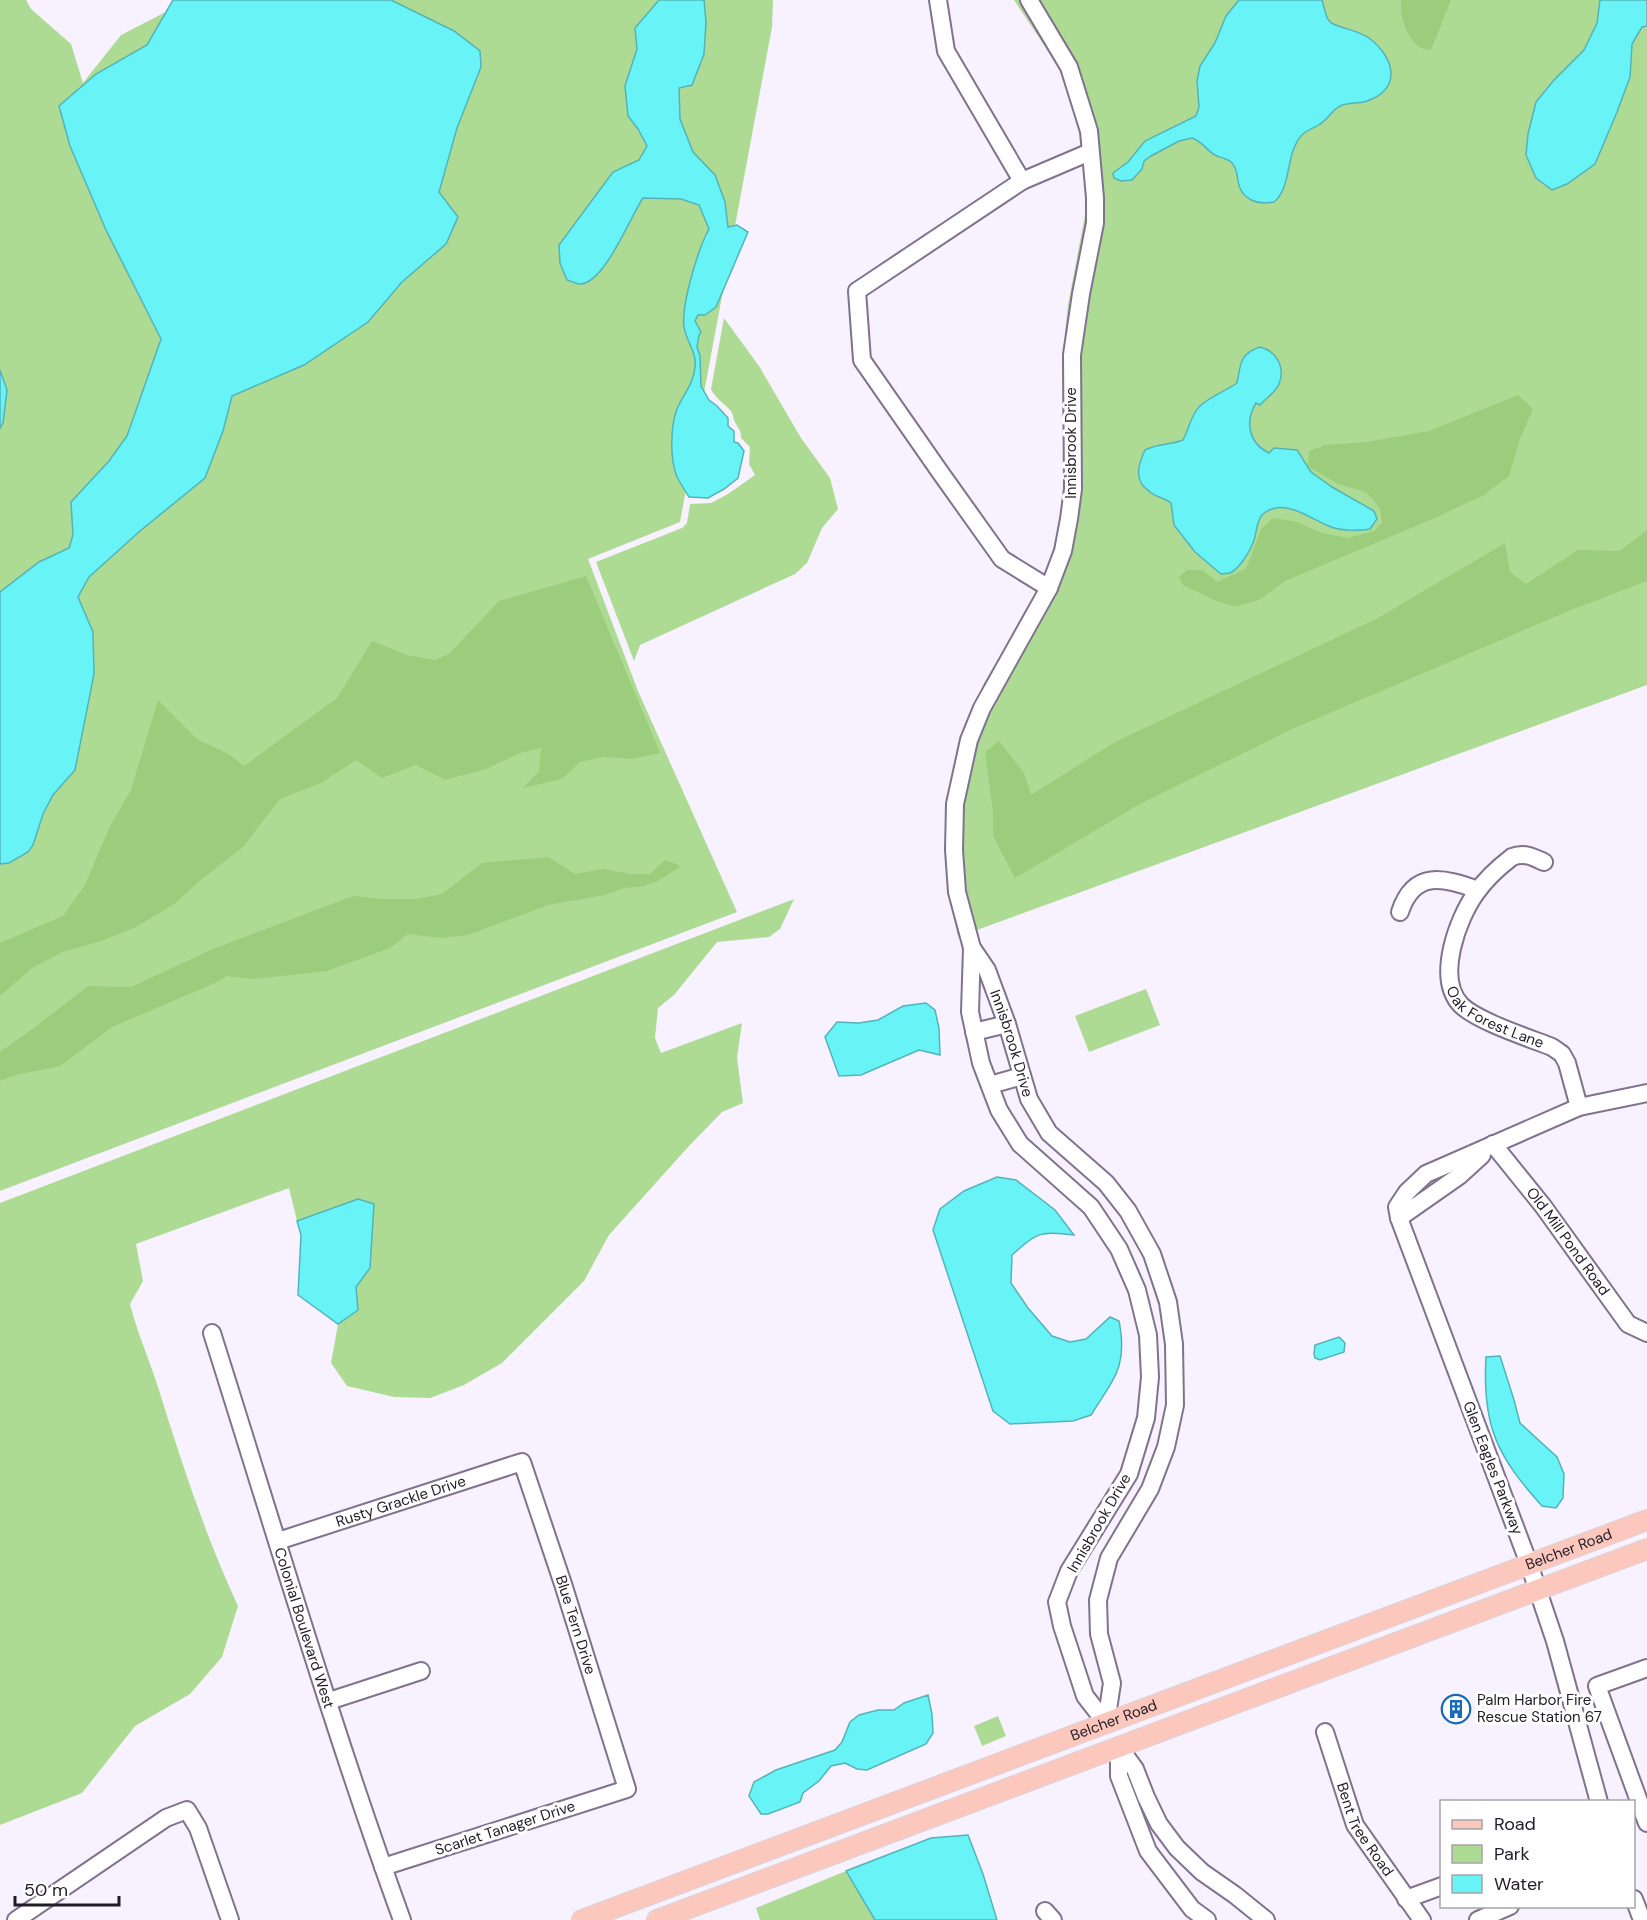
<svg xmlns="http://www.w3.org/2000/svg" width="1647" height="1920" viewBox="0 0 1647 1920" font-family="'DM Sans',sans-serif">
<rect width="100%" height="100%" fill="#f8f1ff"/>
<path fill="#aedb93" d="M 0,0 L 26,0 L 31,9 L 71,44 L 83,83 L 121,35 L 189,0 L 773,0 L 772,27 L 680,522 L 588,559 L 638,691 L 737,912 L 0,1191 Z
M 1014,0 L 1647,0 L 1647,685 L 958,937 L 948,894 L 945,848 L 947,801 L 956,756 L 969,717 L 984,683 L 1033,599 L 1051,558 L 1064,503 L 1066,470 L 1063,439 L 1062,360 L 1068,305 L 1085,215 L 1085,172 L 1079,132 L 1072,101 L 1060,69 Z
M 724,318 L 759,366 L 801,438 L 830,478 L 838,509 L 822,528 L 807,563 L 795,574 L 640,645 L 634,661 L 596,562 L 682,528 L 687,523 L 690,504 L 711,503 L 728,494 L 755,475 L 749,464 L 750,447 L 741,438 C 741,430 739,430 736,424 C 733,420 734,416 731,411 C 724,403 715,398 711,389 Z
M 794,899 L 780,929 L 769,937 L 717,942 L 674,995 L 658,1008 L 655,1038 L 661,1053 L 742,1023 L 737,1058 L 743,1103 L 722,1112 L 689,1146 L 609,1235 L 584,1281 L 502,1363 L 464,1385 L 430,1398 L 394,1397 L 347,1386 L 331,1363 L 338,1324 L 358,1310 L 356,1287 L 370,1267 L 358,1199 L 297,1221 L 289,1188 L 136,1244 L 143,1281 L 130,1304 C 137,1332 149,1359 158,1387 C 181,1461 205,1535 238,1606 L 222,1657 L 190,1694 L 135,1726 L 82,1793 L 0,1825 L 0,1203 Z
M 1146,989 L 1160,1025 L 1089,1052 L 1075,1016 Z
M 998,1716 L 1006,1736 L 982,1746 L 974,1726 Z
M 846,1871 L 875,1920 L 760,1920 L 756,1908 Z"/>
<path fill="#9bcd7c" d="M 1401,0 L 1451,0 L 1431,50 C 1427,49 1421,49 1418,46 C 1405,35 1400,16 1401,0 Z
M 1518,395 L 1533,409 L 1520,439 L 1509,476 L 1484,495 L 1435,518 L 1285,581 L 1259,600 L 1235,607 L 1214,600 L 1183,585 L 1179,577 L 1187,570 L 1202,570 L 1217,582 L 1246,569 L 1261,529 L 1273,518 L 1297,522 L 1322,533 L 1348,538 L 1374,531 L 1382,523 L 1380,508 L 1366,492 L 1338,484 L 1308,466 L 1309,451 L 1325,445 L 1367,442 L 1429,431 Z
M 1647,530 L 1647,581 L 1571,610 L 1290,730 L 1138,805 L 1015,878 L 993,836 L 993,811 L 985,752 L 999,741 L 1024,773 L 1031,795 L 1115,742 L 1378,618 L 1505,543 L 1510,572 L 1526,584 L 1578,550 L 1620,551 Z
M 586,576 L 660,753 L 632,759 L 603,757 L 580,762 L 562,779 L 523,788 L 539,771 L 541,748 L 520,753 L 486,769 L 445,780 L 416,765 L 382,778 L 356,760 L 321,783 L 280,799 L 242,848 L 202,879 L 173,905 L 136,927 L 104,940 L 63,952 L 32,968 L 0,996 L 0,943 L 63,916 L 85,885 L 110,826 L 131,790 L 158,700 L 197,739 L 230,755 L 244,766 L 337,698 L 372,641 L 407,655 L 435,660 L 449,654 L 499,601 Z
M 548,857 L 575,874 L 603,869 L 631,874 L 650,874 L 665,860 L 681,866 L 658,881 L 644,886 L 624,888 L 605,895 L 548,905 L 468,935 L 441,938 L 408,934 L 390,948 L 327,971 L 253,979 L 227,976 L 215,983 L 112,1027 L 60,1066 L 16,1075 L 0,1081 L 0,1052 L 35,1027 L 88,986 L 131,987 L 213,949 L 353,896 L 384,899 L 416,899 L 442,894 L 482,863 Z"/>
<path fill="#68f4f7" stroke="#53b3b9" stroke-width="1.5" d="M 173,0 L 391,0 L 454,31 L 480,51 L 481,67 L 457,128 L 439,192 L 458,217 L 446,244 L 402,282 L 368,322 L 304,365 L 232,396 L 223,431 L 205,478 L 140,531 L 89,577 L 78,597 L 93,632 L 94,674 L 75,770 L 53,795 L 43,814 L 33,845 L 28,852 L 9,863 L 0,864 L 0,592 L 39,562 L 69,548 L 73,535 L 71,502 L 109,461 L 127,436 L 161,339 L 106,230 L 70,146 L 59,106 L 96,74 L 147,45 Z
M 659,0 L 704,0 L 706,22 L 704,54 L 692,85 L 679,88 L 680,119 L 693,152 L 715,175 L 725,202 L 728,227 L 737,225 L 748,232 L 716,307 L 705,315 L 698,315 L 695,321 L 701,332 L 699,335 L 697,347 L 700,356 L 701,386 L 709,400 L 717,406 L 728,418 L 728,426 L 734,431 L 734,442 L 738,443 L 744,451 L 738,478 L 724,489 L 708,498 L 689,497 C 685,491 681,484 677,477 C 670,460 670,427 677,409 C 683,395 694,383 695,367 C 697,352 686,341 684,327 C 681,305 698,249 709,229 L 699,205 L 681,199 L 643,198 C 630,217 605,283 580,284 C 577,284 571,281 567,280 L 560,263 L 559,245 L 613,172 L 639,160 L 647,146 L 638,129 L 628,116 L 625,86 L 637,49 L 635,28 Z
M 1239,0 L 1322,0 L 1327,18 L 1331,23 C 1343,29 1357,30 1369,38 C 1394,57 1403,88 1367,101 C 1359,104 1348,102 1340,106 C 1332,110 1328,119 1320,124 C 1313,129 1306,130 1301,136 C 1285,155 1292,187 1274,202 C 1257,205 1241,200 1238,181 C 1237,175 1237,168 1232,163 C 1228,158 1220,158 1215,155 C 1206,150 1202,141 1192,138 L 1179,141 L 1151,156 L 1144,161 L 1142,169 L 1132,180 L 1121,181 L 1114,178 L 1113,173 L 1128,162 L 1145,141 L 1196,116 L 1199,107 L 1197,81 L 1200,66 L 1215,43 L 1226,16 Z
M 1600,0 L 1647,0 L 1647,26 L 1642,27 L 1632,44 L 1630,77 L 1617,112 L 1595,164 L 1567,184 L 1552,190 L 1536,178 L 1526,155 L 1528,134 L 1536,102 L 1554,80 L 1584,50 L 1597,23 Z
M 1260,347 C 1276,351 1286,367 1279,384 C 1275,393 1266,398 1260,405 L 1256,403 C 1245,421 1248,443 1269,453 L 1274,448 L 1297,450 L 1311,472 L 1332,487 L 1374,511 L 1377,519 L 1370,529 C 1360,531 1338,531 1329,526 C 1313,520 1294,505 1276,508 C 1254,512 1259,528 1253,543 C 1249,553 1239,569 1230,573 C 1227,574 1224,573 1221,574 L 1195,552 L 1174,525 L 1171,503 C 1165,498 1156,497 1150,492 C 1133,481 1138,465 1145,450 C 1158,443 1172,445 1183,440 C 1189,429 1191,414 1200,406 C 1209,397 1226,391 1237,383 C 1241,364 1239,354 1260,347 Z
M 0,370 L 7,390 L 3,423 L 0,428 Z
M 926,1003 L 935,1010 L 939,1028 L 940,1055 L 919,1050 L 861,1075 L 839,1076 L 825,1037 L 837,1022 L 859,1023 L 878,1020 L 903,1006 Z
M 997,1177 L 1016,1180 L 1055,1210 L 1074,1235 C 1039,1231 1038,1232 1012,1255 L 1011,1283 L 1028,1308 L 1052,1336 L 1070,1342 L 1086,1339 L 1110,1317 L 1119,1321 C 1128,1367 1114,1378 1091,1415 L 1073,1421 L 1010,1424 L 993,1411 L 933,1230 L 940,1209 L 964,1191 Z
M 358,1199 L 374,1204 L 370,1268 L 356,1287 L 358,1310 L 338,1324 L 298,1295 L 301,1235 L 297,1221 Z
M 1339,1337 L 1345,1343 L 1344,1352 L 1320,1360 L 1315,1358 L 1314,1354 L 1315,1345 Z
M 1500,1356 L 1514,1400 L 1520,1423 L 1557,1457 L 1564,1474 L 1563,1498 L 1556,1508 L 1542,1506 C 1497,1456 1482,1426 1486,1357 Z
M 928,1695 L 932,1714 L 933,1733 L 926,1744 L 867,1770 L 857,1769 L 845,1763 L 831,1766 L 819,1781 L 803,1793 L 800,1802 L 768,1814 L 761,1814 L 749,1796 L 754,1782 L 776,1770 L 835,1750 L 842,1742 L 850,1722 L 859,1715 L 878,1710 L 894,1710 L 904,1703 Z
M 968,1835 L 983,1874 L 997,1920 L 875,1920 L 846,1871 L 931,1838 Z"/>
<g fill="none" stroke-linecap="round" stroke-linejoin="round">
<g stroke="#81728f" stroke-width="20">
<g id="minor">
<path d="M 938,0 L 946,51 L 1022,181 L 857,291 L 862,360 L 940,472 L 1002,559 L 1049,588"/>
<path d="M 1029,0 L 1069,67 L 1089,131 L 1095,198 L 1095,223 L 1081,294 L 1072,355 L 1073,489 L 1069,519 L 1063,551 L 1049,588 L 982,708 L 969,740 L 955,804 L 954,850 L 957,892 L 972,948 L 970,1012 L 981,1063 L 999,1110 L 1020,1144 L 1091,1207 L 1119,1249 L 1137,1290 L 1148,1335 L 1150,1377 L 1146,1418 L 1129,1474 L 1069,1571 L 1057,1602 L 1062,1626 L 1085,1696 L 1106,1723"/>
<path d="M 1022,181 L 1090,152"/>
<path id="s1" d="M 1544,862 C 1533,857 1524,852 1512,857 C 1499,867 1485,880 1476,893 C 1458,918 1435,978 1461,1005 C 1477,1021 1529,1038 1552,1047 L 1562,1054 L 1567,1063 L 1579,1107"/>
<path d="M 1400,912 C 1414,869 1444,878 1478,890"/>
<path id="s2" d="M 972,948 L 987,970 L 1007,1024 L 1029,1099 L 1049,1133 L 1106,1183 L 1128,1211 L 1152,1254 L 1168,1302 L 1174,1344 L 1175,1405 L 1166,1447 L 1150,1489 L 1109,1558 L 1098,1600 L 1099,1634 L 1112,1683 L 1106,1723"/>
<path d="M 974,1032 L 1007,1024"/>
<path d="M 990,1085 L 1022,1076"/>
<path id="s3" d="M 1493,1144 L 1543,1206 L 1628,1324 L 1647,1333"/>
<path d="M 1399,1218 L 1459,1176 L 1482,1155"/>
<path id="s4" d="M 212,1333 C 274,1529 332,1727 402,1920"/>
<path id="s5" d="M 278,1541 L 522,1462 L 563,1584 L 627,1789 L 383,1867"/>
<path d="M 1647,1668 L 1597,1686 L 1647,1823"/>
<path d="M 329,1701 L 421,1671"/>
<path id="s6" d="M 1325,1732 L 1355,1825 L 1422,1920"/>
<path d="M 1119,1747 L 1135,1769 L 1146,1797 L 1159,1824 L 1177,1848 L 1202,1872 L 1235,1895 L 1266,1920"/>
<path d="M 1119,1747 L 1119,1776 L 1148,1851 L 1192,1909 L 1207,1920"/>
<path d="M 1599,1802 L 1555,1641 L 1529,1564 L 1399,1218 L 1397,1207 L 1407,1192 L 1426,1174 L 1579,1107 L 1647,1093"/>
<path d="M 1406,1899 L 1442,1886"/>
<path d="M 1634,1899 L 1642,1920"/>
<path d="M 1045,1911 L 1053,1920"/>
<path d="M 16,1920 L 166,1818 L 187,1810 L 198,1828 L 230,1920"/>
<path d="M 1478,1920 L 1510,1906"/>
</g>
</g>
<g stroke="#d7d6d8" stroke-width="22">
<g id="major">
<path id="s7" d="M 582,1920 L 1647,1520"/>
<path d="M 657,1920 L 1647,1549"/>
</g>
</g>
<use href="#minor" stroke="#fff" stroke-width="16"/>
<use href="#major" stroke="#fcc8be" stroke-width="20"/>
</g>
<defs>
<g id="building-ring" transform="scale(1.5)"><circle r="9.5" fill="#fff" stroke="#1a69b7" stroke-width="1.5"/><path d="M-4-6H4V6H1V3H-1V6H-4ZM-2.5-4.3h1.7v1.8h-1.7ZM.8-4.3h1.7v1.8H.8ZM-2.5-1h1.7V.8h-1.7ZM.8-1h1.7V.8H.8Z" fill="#1a69b7"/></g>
</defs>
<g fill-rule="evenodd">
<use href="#building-ring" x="1456" y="1709"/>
</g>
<g text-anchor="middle" stroke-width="6" stroke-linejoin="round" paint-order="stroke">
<g font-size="15" fill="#211b27" stroke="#fff">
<text transform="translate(1071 443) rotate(-90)" y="5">Innisbrook Drive</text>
<text dy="5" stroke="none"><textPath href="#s1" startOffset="240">Oak Forest Lane</textPath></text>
<text dy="5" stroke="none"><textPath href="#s2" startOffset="104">Innisbrook Drive</textPath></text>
<text dy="5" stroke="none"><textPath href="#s3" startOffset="123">Old Mill Pond Road</textPath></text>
<text transform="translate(1493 1468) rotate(69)" y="5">Glen Eagles Parkway</text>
<text dy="5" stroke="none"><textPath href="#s5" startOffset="129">Rusty Grackle Drive</textPath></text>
<text transform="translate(1099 1523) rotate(-60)" y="5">Innisbrook Drive</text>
<text dy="5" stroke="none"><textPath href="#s7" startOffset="1054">Belcher Road</textPath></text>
<text dy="5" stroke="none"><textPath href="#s5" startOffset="428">Blue Tern Drive</textPath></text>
<text dy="5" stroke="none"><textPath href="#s4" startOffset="309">Colonial Boulevard West</textPath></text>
<text dy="5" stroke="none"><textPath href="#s7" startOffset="568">Belcher Road</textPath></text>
<text transform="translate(505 1828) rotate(-18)" y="5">Scarlet Tanager Drive</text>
<text dy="5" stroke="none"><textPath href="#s6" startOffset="106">Bent Tree Road</textPath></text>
</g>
<g font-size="15" fill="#211b27" stroke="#fff" text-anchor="start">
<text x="1477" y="1705">Palm Harbor Fire<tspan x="1477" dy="17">Rescue Station 67</tspan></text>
</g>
</g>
<rect x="1440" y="1800" width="195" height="108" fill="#ffffff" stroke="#a6a4a9" stroke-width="1.5"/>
<rect x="1452" y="1820" width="30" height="9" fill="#fcc8be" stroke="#a6a4a9" stroke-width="1.5"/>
<text x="1494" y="1830" font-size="18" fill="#211b27">Road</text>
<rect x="1452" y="1845" width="30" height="18" fill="#aedb93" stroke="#a6a4a9" stroke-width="1.5"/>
<text x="1494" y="1860" font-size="18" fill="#211b27">Park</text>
<rect x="1452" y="1875" width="30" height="18" fill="#68f4f7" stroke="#a6a4a9" stroke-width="1.5"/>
<text x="1494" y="1890" font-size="18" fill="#211b27">Water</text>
<path d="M15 1896v9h104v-9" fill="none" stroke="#211b27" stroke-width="3"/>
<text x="24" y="1896" font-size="18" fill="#211b27" stroke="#ffffff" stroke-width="4.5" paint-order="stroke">50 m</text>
</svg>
